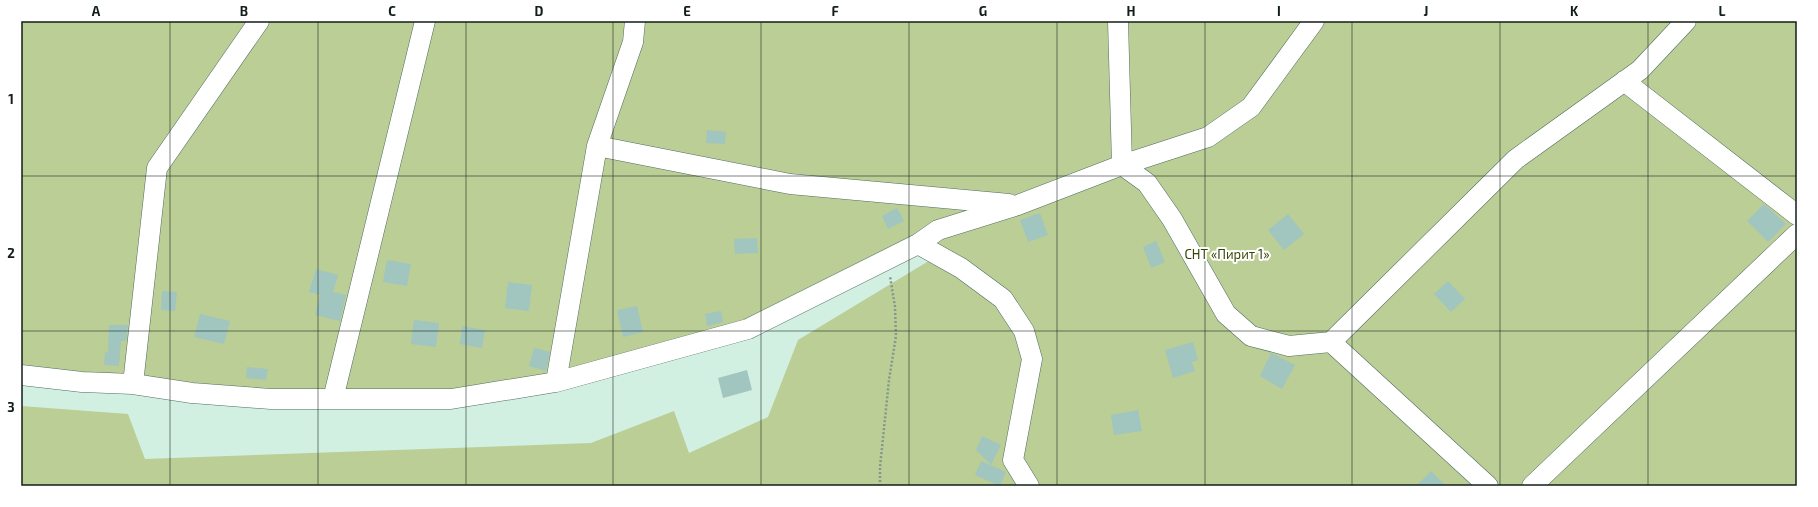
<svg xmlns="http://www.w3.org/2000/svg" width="1818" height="507" viewBox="0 0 1818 507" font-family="'Exo 2',sans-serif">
<rect width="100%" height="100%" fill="#d1f0e1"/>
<path fill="#bace96" d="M 21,21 L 1797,21 L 1797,486 L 21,486 L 21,406 L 128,414 L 145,459 L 591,443 L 674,411 L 689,453 L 768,417 L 798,340 L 932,259 L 916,241 L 774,311 L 575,376 L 446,395 L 316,394 L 21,367 Z"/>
<path fill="#a1c5bf" d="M 707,130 L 726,132 L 725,144 L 706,143 Z
M 1764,204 L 1786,224 L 1768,242 L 1747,221 Z
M 897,208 L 904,221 L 888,229 L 882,216 Z
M 1040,213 L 1048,235 L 1028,242 L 1020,220 Z
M 1288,214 L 1304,234 L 1284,250 L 1268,230 Z
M 757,238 L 758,253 L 735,254 L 734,239 Z
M 1156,241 L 1165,262 L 1151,268 L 1143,247 Z
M 387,260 L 411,264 L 407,286 L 383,282 Z
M 316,269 L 338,275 L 333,292 L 346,295 L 340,321 L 315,315 L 320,295 L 309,292 Z
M 1448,281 L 1465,299 L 1451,312 L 1434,294 Z
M 508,282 L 532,285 L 529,311 L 505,308 Z
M 162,291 L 177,292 L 175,311 L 161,310 Z
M 637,306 L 643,332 L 623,337 L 617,310 Z
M 721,311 L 723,322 L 707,326 L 705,314 Z
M 200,314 L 230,321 L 224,344 L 194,337 Z
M 414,320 L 439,323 L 436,347 L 411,344 Z
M 109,325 L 128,325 L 126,341 L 121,341 L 119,366 L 104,365 L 105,352 L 108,353 Z
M 462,326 L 485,330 L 482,348 L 460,344 Z
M 1193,342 L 1198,360 L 1192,362 L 1195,371 L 1173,378 L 1165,350 Z
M 534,348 L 550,352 L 546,371 L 529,366 Z
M 1271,353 L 1295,365 L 1282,389 L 1260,376 Z
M 247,367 L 268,369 L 266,380 L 246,378 Z
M 747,370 L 752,390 L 723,398 L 718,378 Z
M 1138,410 L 1142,431 L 1114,435 L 1111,415 Z
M 982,436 L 1001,445 L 991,465 L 976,450 Z
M 981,461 L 1006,472 L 1000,486 L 975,475 Z
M 1431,471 L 1446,486 L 1416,486 Z"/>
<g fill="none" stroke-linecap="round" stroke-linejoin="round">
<g stroke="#506d60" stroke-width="21">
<path id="minor" d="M 1118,21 L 1122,165 L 1147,183 L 1172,219 L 1226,314 L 1251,336 L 1289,346 L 1331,342 L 1488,486
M 1624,81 L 1797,215
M 597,146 L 790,184 L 1009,204
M 918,244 L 961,268 L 1003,299 L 1024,331 L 1032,359 L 1013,460 L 1029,486
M 1331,342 L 1516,159 L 1640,70 L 1686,21
M 21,375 L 82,382 L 133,384 L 192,393 L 271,399 L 451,399 L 556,382 L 748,329 L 918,244 L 938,230 L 1018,205 L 1122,165 L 1208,137 L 1251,107 L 1314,21
M 556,382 L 597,146 L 633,42 L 635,21
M 133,384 L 157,168 L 259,21
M 333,399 L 425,21
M 1532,486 L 1797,234"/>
</g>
<path stroke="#82988d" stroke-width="2.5" stroke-dasharray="2 2" stroke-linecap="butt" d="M 880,486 L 880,467 L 889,380 L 896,336 L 895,307 L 890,276"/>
<use href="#minor" stroke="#fff" stroke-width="20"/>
</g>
<path fill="none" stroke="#131e19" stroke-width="1" stroke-opacity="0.55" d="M 170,21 L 170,486M 318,21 L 318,486M 466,21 L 466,486M 613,21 L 613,486M 761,21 L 761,486M 909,21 L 909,486M 1057,21 L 1057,486M 1205,21 L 1205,486M 1352,21 L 1352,486M 1500,21 L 1500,486M 1648,21 L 1648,486M 21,176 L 1797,176M 21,331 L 1797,331"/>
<g text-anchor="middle" stroke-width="4" stroke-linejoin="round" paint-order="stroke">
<g font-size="13" fill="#334403" stroke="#fff">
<text x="1227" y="259">СНТ «Пирит 1»</text>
</g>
</g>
<rect width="1818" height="507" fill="none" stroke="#ffffff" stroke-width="44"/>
<rect x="22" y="22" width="1774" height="463" fill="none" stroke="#131e19" stroke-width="1.5"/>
<g font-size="13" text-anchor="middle" font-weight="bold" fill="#131e19">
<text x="96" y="16">A</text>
<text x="244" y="16">B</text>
<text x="392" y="16">C</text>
<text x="539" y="16">D</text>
<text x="687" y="16">E</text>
<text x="835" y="16">F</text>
<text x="983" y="16">G</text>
<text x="1131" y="16">H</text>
<text x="1279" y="16">I</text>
<text x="1426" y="16">J</text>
<text x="1574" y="16">K</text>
<text x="1722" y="16">L</text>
<text x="11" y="104">1</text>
<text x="11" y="258">2</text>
<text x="11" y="412">3</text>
</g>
</svg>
